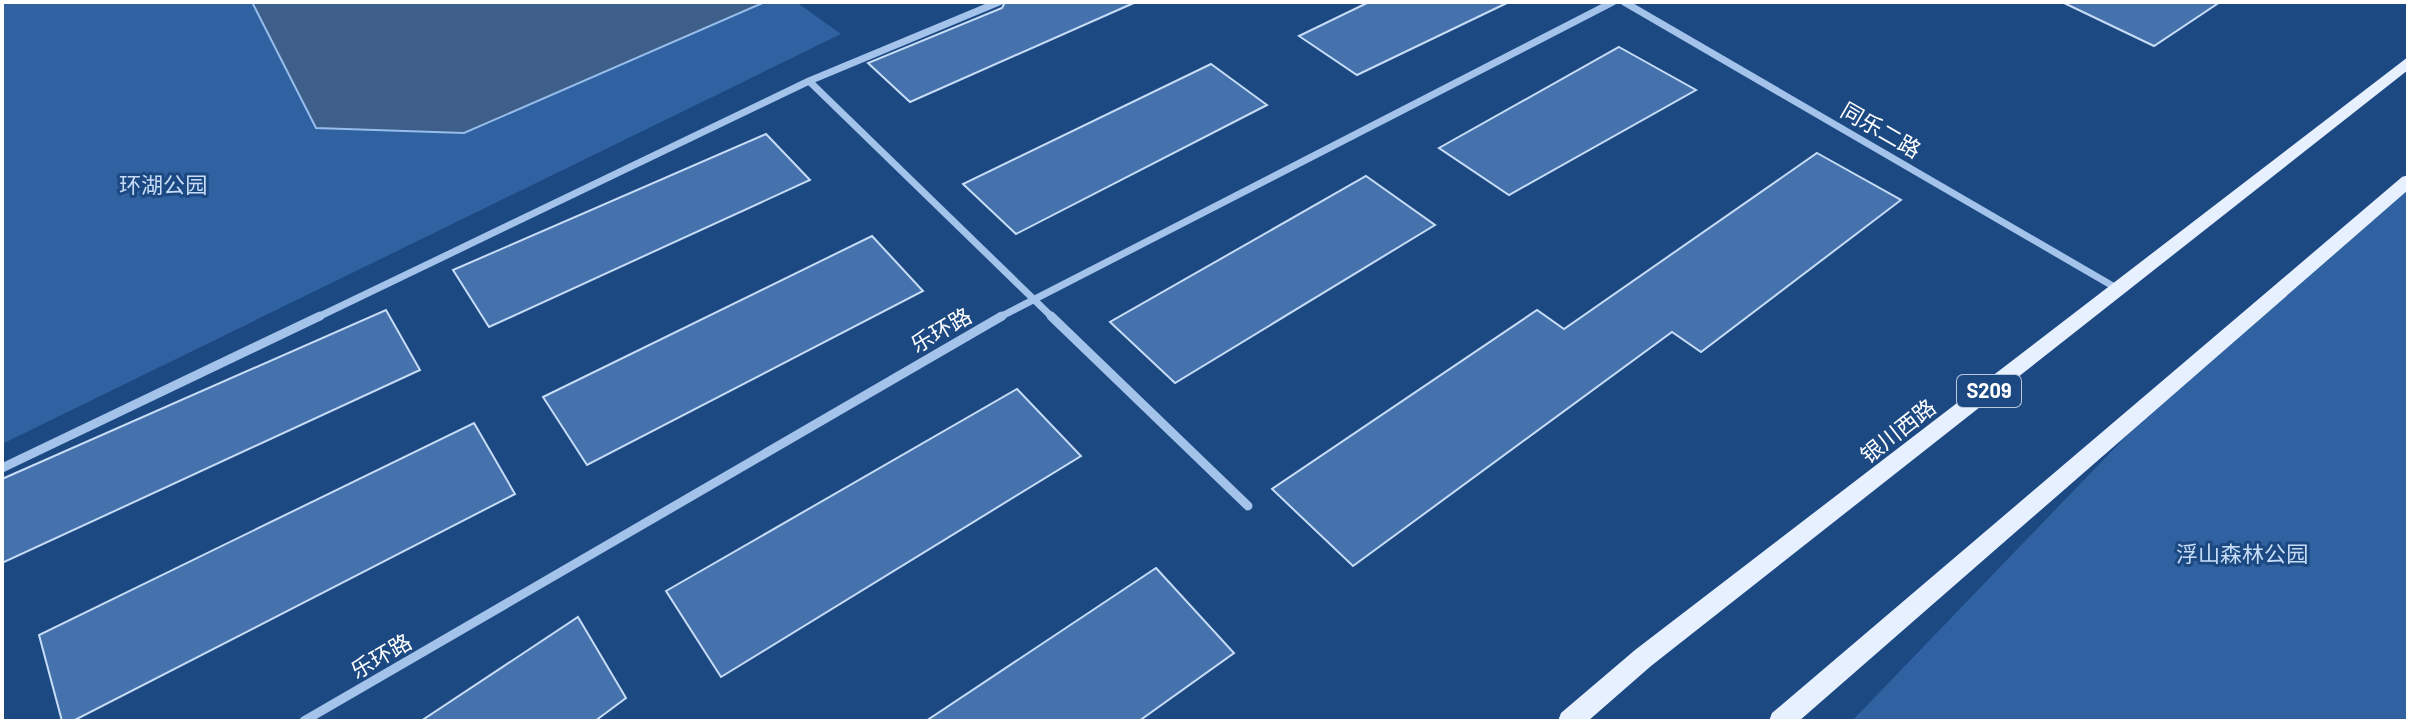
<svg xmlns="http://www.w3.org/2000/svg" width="2410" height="723" viewBox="0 0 2410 723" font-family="Barlow,'Noto Sans SC',sans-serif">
<rect width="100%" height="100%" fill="#1d4983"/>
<path fill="#3062a1" d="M 2,2 L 252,2 L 317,128 L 464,133 L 765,2 L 796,2 L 841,34 L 2,444 Z
M 2408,181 L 2408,721 L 1852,721 L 2209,350 Z"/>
<path fill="#3e5f89" stroke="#96bdec" stroke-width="2" d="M 252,2 L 765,2 L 464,133 L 316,128 Z"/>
<path fill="#4572ac" stroke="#c7ddf7" stroke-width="2" d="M 1005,2 L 1136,2 L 910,102 L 868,63 L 1002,8 Z
M 1369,2 L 1509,2 L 1357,75 L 1299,36 Z
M 2062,2 L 2220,2 L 2154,46 Z
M 1619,47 L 1696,90 L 1509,195 L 1439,148 Z
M 1211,64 L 1267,105 L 1016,234 L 963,184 Z
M 766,134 L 810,180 L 489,327 L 453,270 Z
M 1817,153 L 1901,200 L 1701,352 L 1672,332 L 1353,566 L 1272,489 L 1537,310 L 1564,329 Z
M 1366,176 L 1435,225 L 1175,383 L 1110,322 Z
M 872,236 L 923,291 L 587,465 L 543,397 Z
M 386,310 L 420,370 L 2,563 L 2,479 Z
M 1017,389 L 1081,456 L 721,677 L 666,591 Z
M 474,423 L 515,494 L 73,721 L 62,721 L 39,635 Z
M 1156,568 L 1234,653 L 1139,721 L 926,721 Z
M 578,617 L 626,698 L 595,721 L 421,721 Z"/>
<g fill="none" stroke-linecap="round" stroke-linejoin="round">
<path stroke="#a3c3ea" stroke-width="7" d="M 1624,2 L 2118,289
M 809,81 L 1053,318
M 316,318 L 809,81 L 999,2
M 998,318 L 1613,2"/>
<path stroke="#a3c3ea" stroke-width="9" d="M 1051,316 L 1248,506
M 2,468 L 320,316
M 304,721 L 1002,316"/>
<path fill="#e7f0fe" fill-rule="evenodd" d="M 2408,57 L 2408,70 L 1651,666 L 1588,721 L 1558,721 L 1561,713 L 1635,650 Z
M 2408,175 L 2408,190 L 1799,721 L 1769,721 L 1772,713 L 2402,177 Z"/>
</g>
<g text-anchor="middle" stroke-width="6" stroke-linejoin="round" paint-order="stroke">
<rect fill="#1d4983" stroke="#bbc8da" stroke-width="2" x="1957" y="375" width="64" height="32" rx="6"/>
<g font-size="20" font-weight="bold" fill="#fff">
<text x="1989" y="398">S209</text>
</g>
<g font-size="22" fill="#fff" stroke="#1d4983">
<text transform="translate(1881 130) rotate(30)" y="8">同乐二路</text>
<text transform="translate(941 330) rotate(-30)" y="8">乐环路</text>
<text transform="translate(1898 431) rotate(-38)" y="8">银川西路</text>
<text transform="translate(381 656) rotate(-30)" y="8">乐环路</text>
</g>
<g font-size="22" fill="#c7ddf7" stroke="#1d4983">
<text x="163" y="193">环湖公园</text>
<text x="2242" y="562">浮山森林公园</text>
</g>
</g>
<rect width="2410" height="723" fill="none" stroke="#ffffff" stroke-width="8"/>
</svg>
